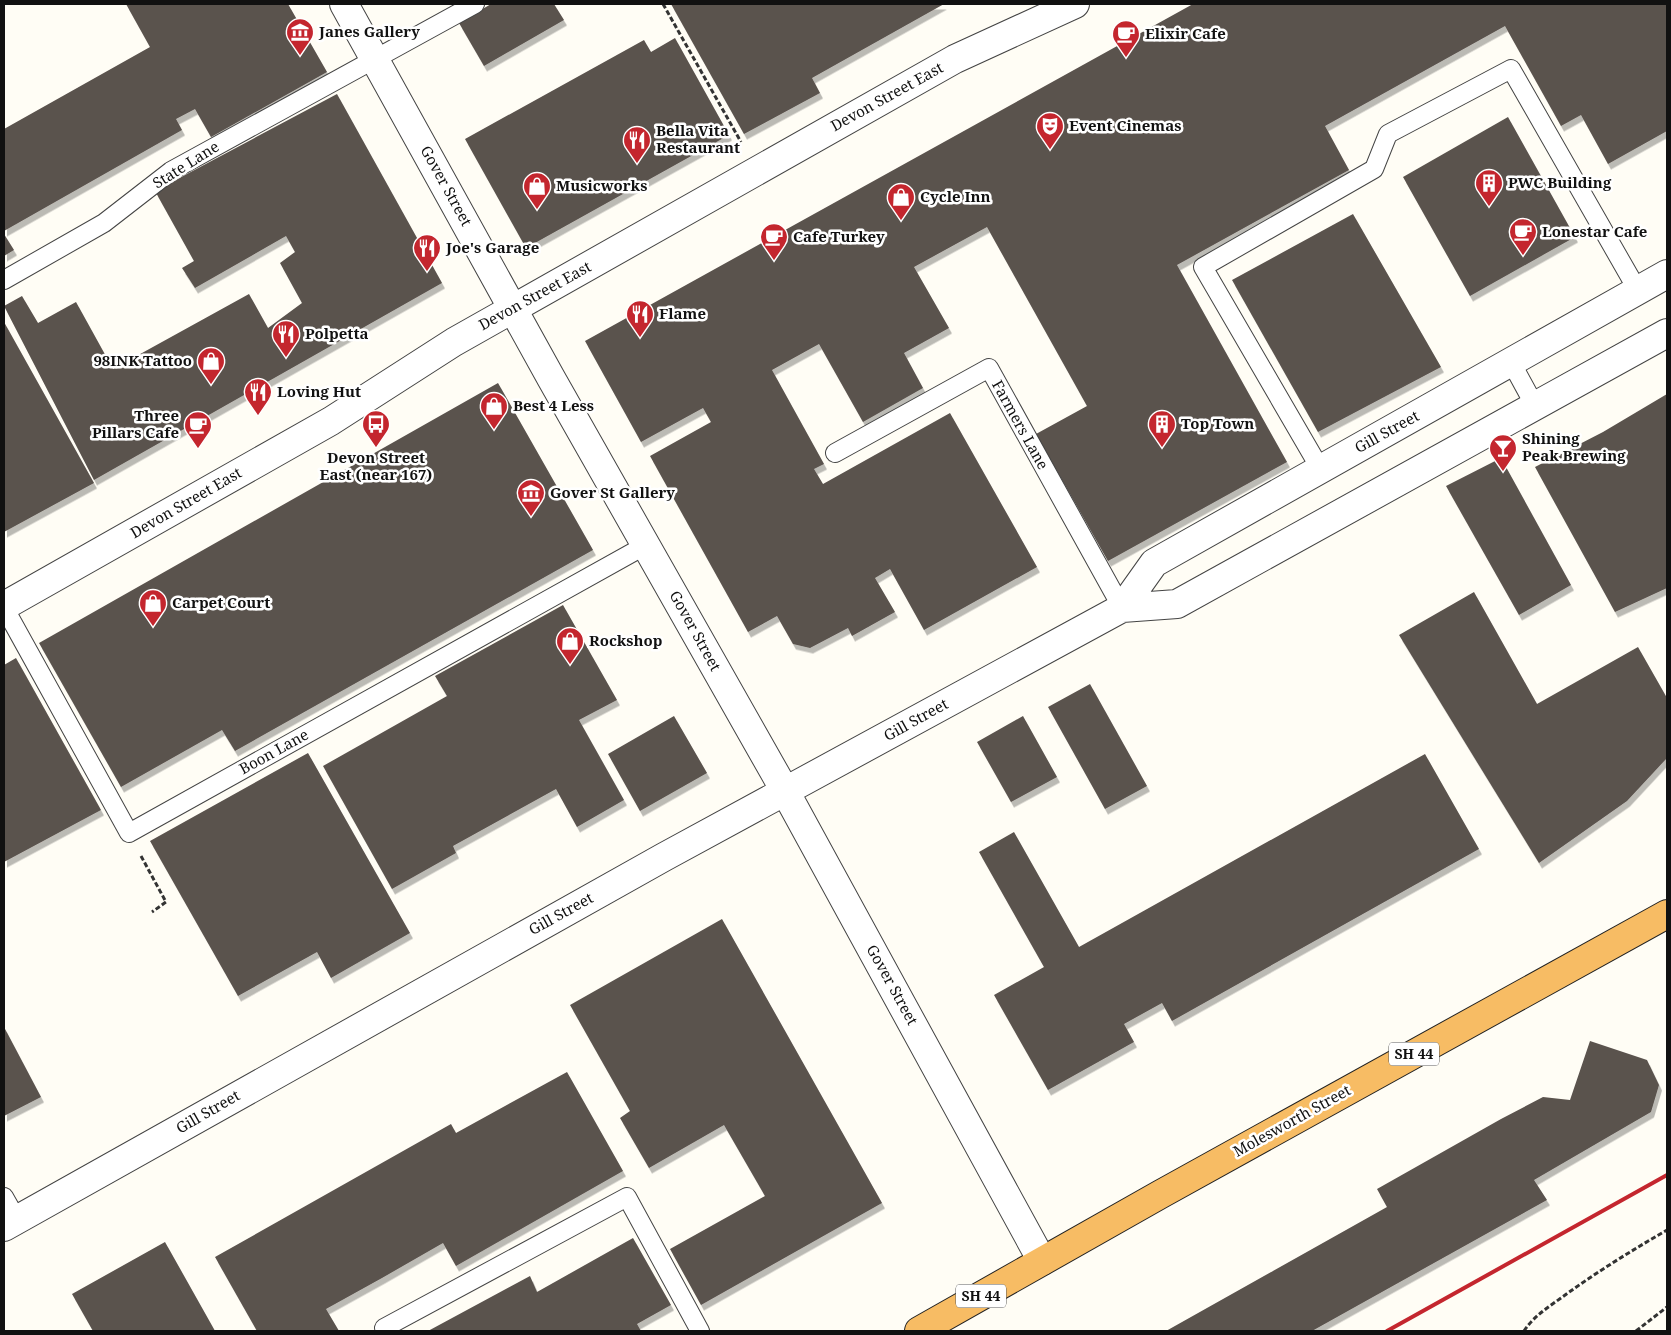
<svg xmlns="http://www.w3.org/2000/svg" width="1671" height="1335" viewBox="0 0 1671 1335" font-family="'Noto Serif',serif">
<defs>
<filter id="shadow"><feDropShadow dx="3" dy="5.5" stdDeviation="0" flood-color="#0004"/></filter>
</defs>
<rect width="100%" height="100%" fill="#fffdf5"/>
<path fill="#5a524d" filter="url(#shadow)" d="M 126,4 L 288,4 L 327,72 L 211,137 L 195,109 L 176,119 L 182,130 L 4,231 L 4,129 L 150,47 Z
M 491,4 L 554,4 L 564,20 L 484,66 L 459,23 Z
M 671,4 L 944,4 L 812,78 L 820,93 L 744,134 Z
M 1193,4 L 1667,4 L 1667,131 L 1608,164 L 1581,115 L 1561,126 L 1505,26 L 1325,126 L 1349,170 L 1177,265 L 1287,462 L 1108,561 L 1036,434 L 1087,406 L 987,227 L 914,267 L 949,328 L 904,353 L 923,388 L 863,422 L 819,344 L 772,370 L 824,464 L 814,469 L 823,484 L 950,413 L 1037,567 L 924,630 L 890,569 L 875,578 L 895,612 L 852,636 L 848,628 L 810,648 L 793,644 L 777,616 L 748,632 L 650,456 L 711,422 L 703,408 L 641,442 L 585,341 Z
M 675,38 L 729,135 L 526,248 L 465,139 L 644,40 L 651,52 Z
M 337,94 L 442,283 L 94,480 L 4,306 L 22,296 L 38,323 L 76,302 L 113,369 L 249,294 L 268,328 L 302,303 L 280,263 L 295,252 L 286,236 L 195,288 L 182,268 L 194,261 L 155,191 Z
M 1508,117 L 1575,237 L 1470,296 L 1403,177 Z
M 1353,214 L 1441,367 L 1318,432 L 1232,280 Z
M 4,234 L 14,250 L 4,256 Z
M 4,322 L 94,483 L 4,532 Z
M 498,383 L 593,550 L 235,751 L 222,730 L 121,787 L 39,643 Z
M 1667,394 L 1667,588 L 1615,612 L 1535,467 L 1603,432 Z
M 1501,458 L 1571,585 L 1519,615 L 1446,486 Z
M 1474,592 L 1537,704 L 1638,647 L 1667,698 L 1667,758 L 1627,801 L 1539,863 L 1399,635 Z
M 563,605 L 617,700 L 579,720 L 624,800 L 577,827 L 556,789 L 453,846 L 456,853 L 392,889 L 323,766 L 447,696 L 435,676 Z
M 16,658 L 101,810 L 4,862 L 4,665 Z
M 1090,684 L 1147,786 L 1105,809 L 1048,707 Z
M 674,716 L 707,773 L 640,811 L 608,754 Z
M 1023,716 L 1057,777 L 1011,802 L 977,742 Z
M 308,753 L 410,933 L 331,978 L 317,952 L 238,996 L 150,841 Z
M 1425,754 L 1479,849 L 1172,1021 L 1162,1003 L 1124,1024 L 1134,1042 L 1048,1090 L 994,995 L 1044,967 L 979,852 L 1014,832 L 1079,947 Z
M 722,919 L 882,1203 L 701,1305 L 670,1249 L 765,1196 L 724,1125 L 649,1168 L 620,1118 L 630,1111 L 570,1005 Z
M 4,1027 L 41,1097 L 4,1116 Z
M 1590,1041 L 1647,1060 L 1659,1085 L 1651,1112 L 1534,1180 L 1547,1200 L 1312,1331 L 1166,1331 L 1387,1207 L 1377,1189 L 1501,1119 L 1543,1097 L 1570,1100 Z
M 567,1072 L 623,1171 L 456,1266 L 443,1243 L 382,1278 L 326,1309 L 339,1331 L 257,1331 L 215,1257 L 451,1124 L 456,1133 Z
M 633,1238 L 671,1305 L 637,1324 L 641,1331 L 428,1331 L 530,1276 L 537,1292 Z
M 165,1242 L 215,1331 L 93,1331 L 72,1294 Z"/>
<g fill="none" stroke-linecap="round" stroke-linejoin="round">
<g stroke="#444" stroke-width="20">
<path id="service" d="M 4,280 L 104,223 L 171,171 L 475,4
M 1511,362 L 1535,406
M 835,453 L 989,368 L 1122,608
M 1321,470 L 1203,267 L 1374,169 L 1388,134 L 1511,69 L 1638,291
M 4,607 L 129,833 L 646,545
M 4,1197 L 17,1220
M 386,1331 L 384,1328 L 627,1197 L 700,1331"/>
</g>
<g stroke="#444" stroke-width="30">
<path id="minor" d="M 344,4 L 551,378 L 785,791 L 1042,1261
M 1122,608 L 1154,563 L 1667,274
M 4,1227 L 664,857 L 1122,608 L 1177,604 L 1667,333"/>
</g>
<g stroke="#444" stroke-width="30">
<path id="tertiary" d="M 4,606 L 331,421 L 454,342 L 955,59 L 1075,4"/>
</g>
<g stroke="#222" stroke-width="30">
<path id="trunk" d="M 919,1331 L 1161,1194 L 1667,914"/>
</g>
<path stroke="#333" stroke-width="3" stroke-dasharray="5 2.5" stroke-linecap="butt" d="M 663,4 L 741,142
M 141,856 L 166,902 L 152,912
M 1524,1331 C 1533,1317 1547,1308 1561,1298 C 1595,1273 1631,1251 1667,1230
M 1636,1331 L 1667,1307"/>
<use href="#service" stroke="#fff" stroke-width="18"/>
<use href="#minor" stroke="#fff" stroke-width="28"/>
<use href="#tertiary" stroke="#fff" stroke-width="28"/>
<use href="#trunk" stroke="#f7bc64" stroke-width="28"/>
<path stroke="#c4262e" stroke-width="4" d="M 1387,1331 L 1667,1175"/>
</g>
<defs>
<g id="museum-pin" transform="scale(1.4375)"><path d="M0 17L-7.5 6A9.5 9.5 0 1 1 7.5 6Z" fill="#c4262e" stroke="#fff"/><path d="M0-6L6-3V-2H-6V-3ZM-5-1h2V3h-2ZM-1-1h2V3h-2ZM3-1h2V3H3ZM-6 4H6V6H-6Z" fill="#fff"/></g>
<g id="cafe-pin" transform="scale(1.4375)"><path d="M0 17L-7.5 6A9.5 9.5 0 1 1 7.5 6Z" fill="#c4262e" stroke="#fff"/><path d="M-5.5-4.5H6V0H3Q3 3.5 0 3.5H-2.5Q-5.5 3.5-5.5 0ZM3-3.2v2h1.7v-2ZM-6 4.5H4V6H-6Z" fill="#fff"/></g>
<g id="theatre-pin" transform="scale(1.4375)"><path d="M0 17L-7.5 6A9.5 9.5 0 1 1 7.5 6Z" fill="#c4262e" stroke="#fff"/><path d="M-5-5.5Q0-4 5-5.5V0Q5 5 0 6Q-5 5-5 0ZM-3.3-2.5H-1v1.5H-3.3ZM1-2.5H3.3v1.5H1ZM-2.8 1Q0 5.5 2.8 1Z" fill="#fff"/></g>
<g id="restaurant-pin" transform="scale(1.4375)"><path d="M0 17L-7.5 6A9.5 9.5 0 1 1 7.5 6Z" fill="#c4262e" stroke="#fff"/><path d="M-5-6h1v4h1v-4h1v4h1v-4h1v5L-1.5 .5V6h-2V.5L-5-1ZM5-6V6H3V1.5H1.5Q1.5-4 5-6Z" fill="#fff"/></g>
<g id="building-pin" transform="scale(1.4375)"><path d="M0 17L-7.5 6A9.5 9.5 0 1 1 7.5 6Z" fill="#c4262e" stroke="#fff"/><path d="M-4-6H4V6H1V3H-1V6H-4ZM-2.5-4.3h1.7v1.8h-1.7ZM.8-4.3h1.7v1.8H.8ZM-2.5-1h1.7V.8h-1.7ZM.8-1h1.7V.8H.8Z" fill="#fff"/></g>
<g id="shop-pin" transform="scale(1.4375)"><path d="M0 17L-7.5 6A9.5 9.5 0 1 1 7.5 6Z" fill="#c4262e" stroke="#fff"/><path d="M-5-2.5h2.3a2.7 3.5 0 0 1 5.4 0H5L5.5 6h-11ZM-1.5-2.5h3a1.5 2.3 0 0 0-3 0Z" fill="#fff"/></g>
<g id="bus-pin" transform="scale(1.4375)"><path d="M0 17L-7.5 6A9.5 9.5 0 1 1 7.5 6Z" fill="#c4262e" stroke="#fff"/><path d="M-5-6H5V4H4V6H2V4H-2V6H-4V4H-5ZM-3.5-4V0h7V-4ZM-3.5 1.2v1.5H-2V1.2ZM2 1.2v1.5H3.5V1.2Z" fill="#fff"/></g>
<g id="bar-pin" transform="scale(1.4375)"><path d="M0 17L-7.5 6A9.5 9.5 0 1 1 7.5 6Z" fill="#c4262e" stroke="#fff"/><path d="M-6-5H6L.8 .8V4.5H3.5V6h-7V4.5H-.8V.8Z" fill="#fff"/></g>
</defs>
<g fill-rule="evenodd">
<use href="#museum-pin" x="300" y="32"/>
<use href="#cafe-pin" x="1126" y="34"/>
<use href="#theatre-pin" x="1050" y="126"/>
<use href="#restaurant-pin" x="637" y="140"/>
<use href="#building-pin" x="1489" y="183"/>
<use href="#shop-pin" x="537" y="186"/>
<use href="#shop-pin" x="901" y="197"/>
<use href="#cafe-pin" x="1523" y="232"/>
<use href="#cafe-pin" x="774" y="237"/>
<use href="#restaurant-pin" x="427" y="248"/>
<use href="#restaurant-pin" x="640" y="314"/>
<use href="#restaurant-pin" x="286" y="334"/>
<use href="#shop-pin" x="211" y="361"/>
<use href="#restaurant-pin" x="258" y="392"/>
<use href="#shop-pin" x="494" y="406"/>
<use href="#bus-pin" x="376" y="424"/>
<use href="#building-pin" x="1162" y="424"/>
<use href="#cafe-pin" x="198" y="425"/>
<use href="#bar-pin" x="1503" y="448"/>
<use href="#museum-pin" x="531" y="493"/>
<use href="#shop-pin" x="153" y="603"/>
<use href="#shop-pin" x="570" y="641"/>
</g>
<g text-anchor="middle" stroke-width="5" stroke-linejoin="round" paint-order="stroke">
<g fill="#fff" stroke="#585858" stroke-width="1">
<rect x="1389" y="1042.5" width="50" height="23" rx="4"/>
<rect x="956" y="1284.5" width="50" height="23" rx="4"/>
</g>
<g font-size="14" font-weight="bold" fill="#111">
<text x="1414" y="1059">SH 44</text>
<text x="981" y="1301">SH 44</text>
</g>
<g font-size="15" font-weight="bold" fill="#111" stroke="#fff" text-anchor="start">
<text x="319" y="37">Janes Gallery</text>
<text x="1145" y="39">Elixir Cafe</text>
<text x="1069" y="131">Event Cinemas</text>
<text x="656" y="136">Bella Vita<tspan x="656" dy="17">Restaurant</tspan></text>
<text x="1508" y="188">PWC Building</text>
<text x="556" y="191">Musicworks</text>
<text x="920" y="202">Cycle Inn</text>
<text x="1542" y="237">Lonestar Cafe</text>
<text x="793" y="242">Cafe Turkey</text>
<text x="446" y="253">Joe's Garage</text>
<text x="659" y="319">Flame</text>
<text x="305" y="339">Polpetta</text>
<text x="192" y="366" text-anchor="end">98INK Tattoo</text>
<text x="277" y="397">Loving Hut</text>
<text x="513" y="411">Best 4 Less</text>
<text x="179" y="421" text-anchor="end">Three<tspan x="179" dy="17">Pillars Cafe</tspan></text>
<text x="1181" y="429">Top Town</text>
<text x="1522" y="444">Shining<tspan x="1522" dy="17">Peak Brewing</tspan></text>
<text x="376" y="463" text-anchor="middle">Devon Street<tspan x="376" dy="17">East (near 167)</tspan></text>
<text x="550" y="498">Gover St Gallery</text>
<text x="172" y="608">Carpet Court</text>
<text x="589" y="646">Rockshop</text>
</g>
<g font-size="15" fill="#111" stroke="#fff">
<text transform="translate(887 97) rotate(-29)" y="5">Devon Street East</text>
<text transform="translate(186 165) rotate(-32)" y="5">State Lane</text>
<text transform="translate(446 186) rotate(61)" y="5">Gover Street</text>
<text transform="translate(535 296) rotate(-29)" y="5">Devon Street East</text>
<text transform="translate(1020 425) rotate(61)" y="5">Farmers Lane</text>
<text transform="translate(1387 432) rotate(-29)" y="5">Gill Street</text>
<text transform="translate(186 503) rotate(-30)" y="5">Devon Street East</text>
<text transform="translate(695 631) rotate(61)" y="5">Gover Street</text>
<text transform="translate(916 720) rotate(-29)" y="5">Gill Street</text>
<text transform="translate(274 752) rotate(-29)" y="5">Boon Lane</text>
<text transform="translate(561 914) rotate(-29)" y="5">Gill Street</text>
<text transform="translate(892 985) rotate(61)" y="5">Gover Street</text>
<text transform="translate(208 1112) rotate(-30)" y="5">Gill Street</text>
<text transform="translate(1292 1121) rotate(-29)" y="5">Molesworth Street</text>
</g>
</g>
<rect width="1671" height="1335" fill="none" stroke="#111111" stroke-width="10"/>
</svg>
